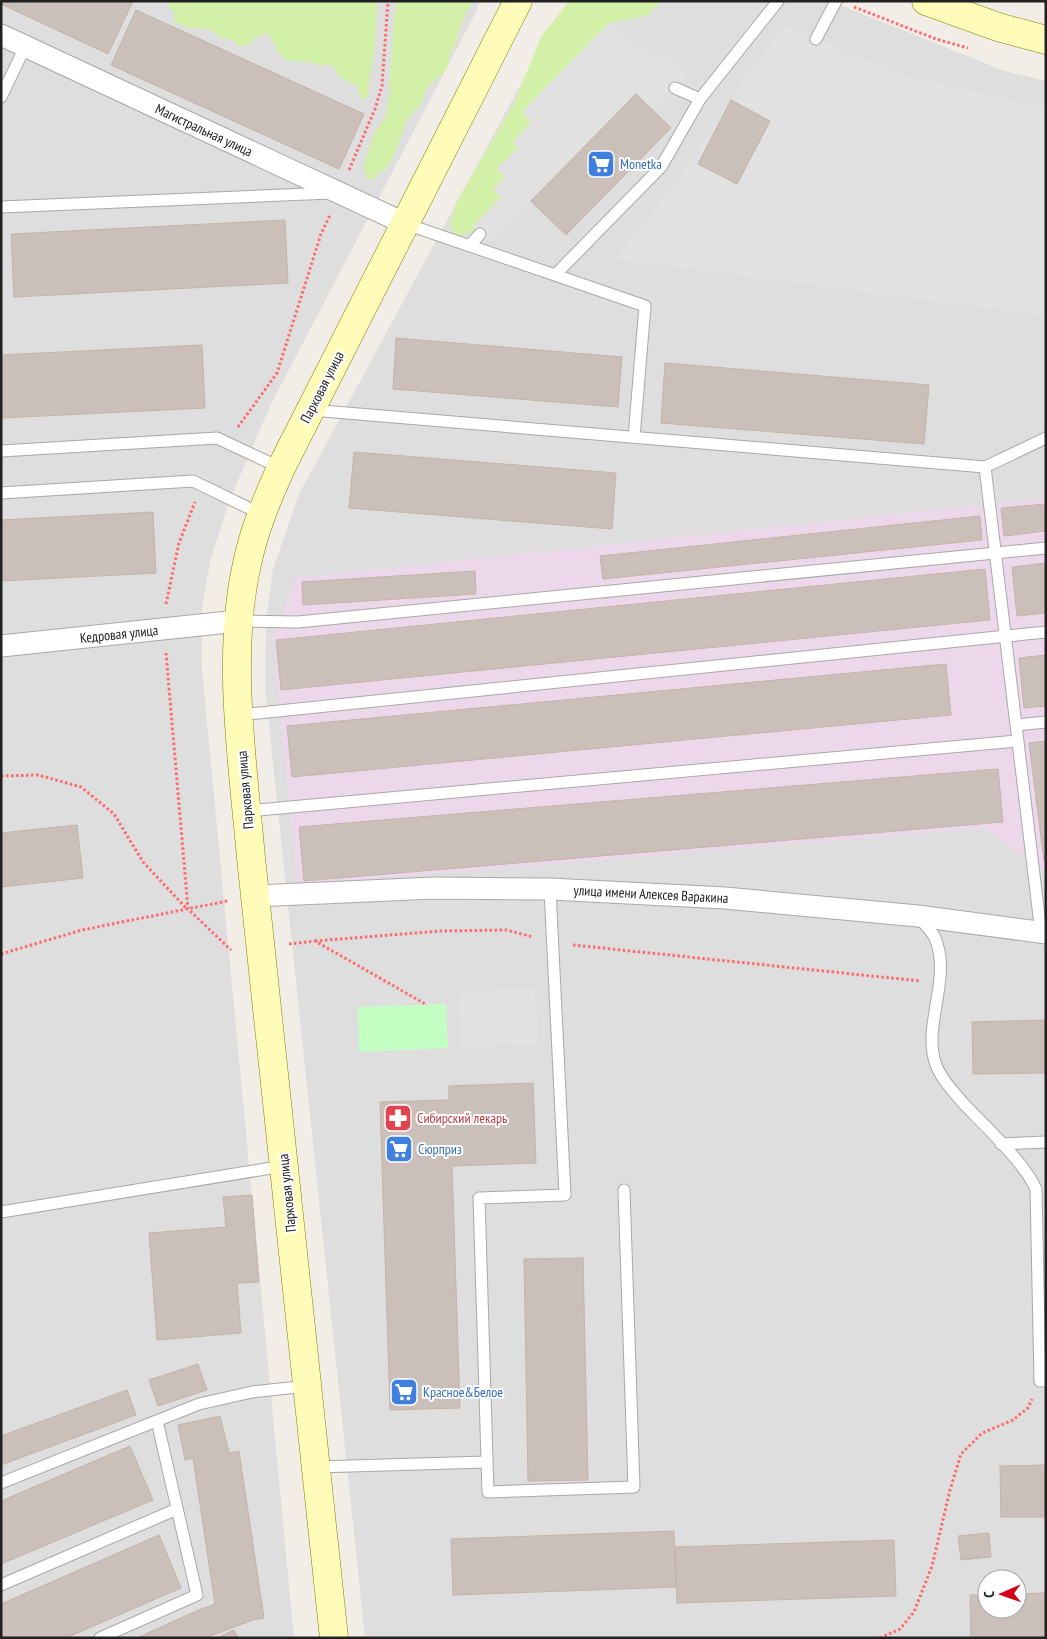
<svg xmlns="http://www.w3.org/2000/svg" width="1047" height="1639" viewBox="0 0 1047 1639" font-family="'PT Sans Narrow',sans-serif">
<rect width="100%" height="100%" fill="#f2ede7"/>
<path fill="#dfdede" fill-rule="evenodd" d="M 1,1 L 480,1 L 475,14 L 271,404 L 230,499 L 211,558 L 202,608 L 202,669 L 294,1638 L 1,1638 Z
M 576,1 L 830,1 L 1005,71 L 1046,81 L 1046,1638 L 365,1638 L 265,687 L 266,622 L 273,569 L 299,494 L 542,45 ZM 987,1579 L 1017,1579 L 1017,1609 L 987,1609 Z"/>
<path fill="#ecd8ea" d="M 1046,498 L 1046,868 L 1041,869 L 985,828 L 297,885 L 273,637 L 296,578 Z"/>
<path fill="#d3f0a9" d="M 166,1 L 377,1 L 375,44 L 367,98 L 361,99 L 358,87 L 337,75 L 336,69 L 328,64 L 319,66 C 309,57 291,67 281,55 C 276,49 273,41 268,34 C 252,36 253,45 240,47 L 234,41 L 220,37 L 211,30 L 185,27 L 174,21 L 174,13 Z
M 397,1 L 473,1 L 462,22 L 455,47 L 450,52 L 447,69 L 427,88 L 421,104 L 406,121 L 396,151 L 387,168 L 376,174 L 375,179 L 367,179 L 364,164 L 375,132 L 385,118 L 389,96 L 391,96 L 389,89 L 394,18 Z
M 569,1 L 662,1 L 647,16 L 609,23 L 523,112 L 532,124 L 513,141 L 519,147 L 497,169 L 505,177 L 501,197 L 473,226 L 477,230 L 456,237 L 450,224 L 457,201 L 514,103 L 541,37 Z"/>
<path fill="#c3fec2" d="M 446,1004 L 448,1048 L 359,1052 L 358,1007 Z"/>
<path fill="#e1e1e1" d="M 609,23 L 635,47 L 639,43 L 656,60 L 663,53 L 687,77 L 654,110 L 636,93 L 489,243 L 473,227 L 501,198 L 493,189 L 505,177 L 497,169 L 519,147 L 513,142 L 532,122 L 522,112 Z
M 786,26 L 906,76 L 1046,108 L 1046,316 L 615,259 L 678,181 L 749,71 Z
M 535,988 L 538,1044 L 461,1047 L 459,991 Z"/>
<path fill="#cbbfba" stroke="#c5b2a8" d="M 1,1 L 133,1 L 108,54 L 1,4 Z
M 136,10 L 364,114 L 339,169 L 111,65 Z
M 636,94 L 671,128 L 566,235 L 531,201 Z
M 731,100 L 770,121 L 737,184 L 698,164 Z
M 285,220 L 288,283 L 14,297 L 11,234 Z
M 396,338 L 622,357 L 618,407 L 393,389 Z
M 202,345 L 205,408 L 1,418 L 1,355 Z
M 665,363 L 929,385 L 924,444 L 661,423 Z
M 354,452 L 616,473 L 612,529 L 349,508 Z
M 1046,504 L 1046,531 L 1004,536 L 1001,508 Z
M 153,512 L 156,573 L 1,581 L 1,520 Z
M 980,516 L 982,540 L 603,579 L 600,556 Z
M 1046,563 L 1046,613 L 1017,616 L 1012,567 Z
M 985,569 L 990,620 L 281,690 L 276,640 Z
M 475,571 L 476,594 L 303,605 L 302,582 Z
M 1046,655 L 1046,706 L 1024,708 L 1019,658 Z
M 946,664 L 951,715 L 292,777 L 287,726 Z
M 1046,741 L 1046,861 L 1044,861 L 1029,743 Z
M 998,769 L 1003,822 L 304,881 L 299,827 Z
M 77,825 L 83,878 L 1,887 L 1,833 Z
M 1046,1020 L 1046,1073 L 973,1074 L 972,1022 Z
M 533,1083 L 536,1163 L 452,1166 L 460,1408 L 390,1410 L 380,1102 L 449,1100 L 449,1086 Z
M 252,1195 L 259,1282 L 237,1283 L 241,1333 L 157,1340 L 149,1233 L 226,1227 L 223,1197 Z
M 583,1258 L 588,1480 L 528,1481 L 524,1259 Z
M 198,1364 L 207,1390 L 158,1406 L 149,1380 Z
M 127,1390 L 136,1415 L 1,1465 L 1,1436 Z
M 220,1416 L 229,1453 L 239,1451 L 264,1618 L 253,1620 L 205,1638 L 137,1638 L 194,1612 L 215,1604 L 193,1458 L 185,1460 L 178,1425 Z
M 130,1446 L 153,1500 L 1,1564 L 1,1501 Z
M 1046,1465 L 1046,1517 L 1001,1517 L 1000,1466 Z
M 674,1531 L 676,1587 L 453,1595 L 451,1539 Z
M 989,1533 L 991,1557 L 961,1560 L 958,1536 Z
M 159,1535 L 181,1588 L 66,1638 L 1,1638 L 1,1604 Z
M 894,1540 L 896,1596 L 677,1603 L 675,1547 Z
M 1046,1593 L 1046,1638 L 971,1638 L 970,1595 L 987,1595 L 987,1609 L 1017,1609 L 1017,1594 Z
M 234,1630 L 238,1638 L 217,1638 Z"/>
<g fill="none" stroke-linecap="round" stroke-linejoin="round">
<g stroke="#a8a8a8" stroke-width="13">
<path id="lane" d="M 816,39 L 836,1
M 675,88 L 700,99
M 1,97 L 25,47
M 1,207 L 330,193
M 406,224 L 555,275 L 661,167 L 700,99 L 778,1
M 469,246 L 480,234
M 555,275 L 645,306 L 634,437
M 311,410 L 985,467 L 1041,933
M 1,451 L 217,438 L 281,468
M 985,467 L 1046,438
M 1,493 L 193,481 L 261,514
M 239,621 L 298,622 L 1046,548
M 239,715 L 1046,632
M 1016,725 L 1046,722
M 247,811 L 1017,741
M 550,889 L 565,1195 L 479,1198 L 488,1492 L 634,1487 L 624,1190
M 919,917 C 924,924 932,931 935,938 C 952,978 923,1023 935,1062 C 940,1078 953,1091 963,1103 C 985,1126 1024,1162 1036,1189 L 1040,1381 L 1046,1381
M 1001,1144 L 1046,1142
M 1,1212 L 284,1166
M 316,1467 L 487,1462
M 1,1483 L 199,1404 L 252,1392 L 307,1386
M 1,1585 L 177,1509
M 100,1638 L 197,1595 L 157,1421"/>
</g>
<g stroke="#a8a8a8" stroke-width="23">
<path id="street" d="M 1,35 L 406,224
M 1,646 L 238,621
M 255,896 L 434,888 L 550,889 L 725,898 L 918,916 L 1046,933"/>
</g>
<g stroke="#808000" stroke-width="29">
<path id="secondary" d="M 926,1 L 998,27 L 1046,40
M 334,1638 L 251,858 C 243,765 226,656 247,564 C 254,530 267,499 281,468 L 518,1"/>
</g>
<path stroke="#ff6b6c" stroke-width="3" stroke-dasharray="2.5 2.5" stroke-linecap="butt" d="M 854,7 L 936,39 L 968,48
M 349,170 L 375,109 L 382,86 L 388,1
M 238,427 L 277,373 L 321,234 L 330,215
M 166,604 L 179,543 L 195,502
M 166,653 L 188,909 L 231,950
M 1,776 L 38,775 L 81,787 L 114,814 L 143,862 L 187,909
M 315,941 L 441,931 L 506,930 L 533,937
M 289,944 L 315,941 L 427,1005
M 573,945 L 920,981
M 1,954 L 82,930 L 227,901
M 880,1638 L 900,1629 L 914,1612 L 932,1566 L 950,1490 L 961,1454 L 982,1433 L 1013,1420 L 1028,1408 L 1032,1399"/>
<use href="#lane" stroke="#fff" stroke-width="11"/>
<use href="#street" stroke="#fff" stroke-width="21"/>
<use href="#secondary" stroke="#fffbb8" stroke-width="28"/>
</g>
<defs>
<g id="supermarket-square" transform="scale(1.4375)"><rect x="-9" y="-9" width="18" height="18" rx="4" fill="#3f7fe0" stroke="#fff"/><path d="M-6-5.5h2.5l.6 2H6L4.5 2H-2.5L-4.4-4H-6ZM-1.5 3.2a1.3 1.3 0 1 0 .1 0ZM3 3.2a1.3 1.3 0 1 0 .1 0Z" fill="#fff"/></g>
<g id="pharmacy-square" transform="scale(1.4375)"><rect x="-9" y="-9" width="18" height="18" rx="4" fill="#e0444e" stroke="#fff"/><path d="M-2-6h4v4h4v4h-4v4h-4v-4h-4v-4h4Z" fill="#fff"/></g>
</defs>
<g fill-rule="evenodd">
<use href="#supermarket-square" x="601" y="164"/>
<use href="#pharmacy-square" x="398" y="1118"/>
<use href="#supermarket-square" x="399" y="1149"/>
<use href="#supermarket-square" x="404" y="1392"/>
</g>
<g text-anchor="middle" stroke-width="4" stroke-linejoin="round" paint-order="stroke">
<g font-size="14" fill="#212121" stroke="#fff">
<text transform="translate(204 130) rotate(25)" y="5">Магистральная улица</text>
<text transform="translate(322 387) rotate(-63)" y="5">Парковая улица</text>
<text transform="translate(119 634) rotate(-6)" y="5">Кедровая улица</text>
<text transform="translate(245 790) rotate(-95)" y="5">Парковая улица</text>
<text transform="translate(651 894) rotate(3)" y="5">улица имени Алексея Варакина</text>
<text transform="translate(287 1193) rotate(-96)" y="5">Парковая улица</text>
</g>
<g font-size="14" fill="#366cbe" stroke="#fff" text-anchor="start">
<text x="620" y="169">Monetka</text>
<text x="418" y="1154">Сюрприз</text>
<text x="423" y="1397">Красное&amp;Белое</text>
</g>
<g font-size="14" fill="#be3a42" stroke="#fff" text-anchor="start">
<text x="417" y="1123">Сибирский лекарь</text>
</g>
</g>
<rect width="1047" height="1639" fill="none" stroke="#212121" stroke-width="5"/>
<g transform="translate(1002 1594) rotate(268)"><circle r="24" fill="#ffffff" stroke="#a6a6a6"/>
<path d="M0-4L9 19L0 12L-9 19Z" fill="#d20016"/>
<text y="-8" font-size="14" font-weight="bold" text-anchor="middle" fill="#212121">С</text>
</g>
</svg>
